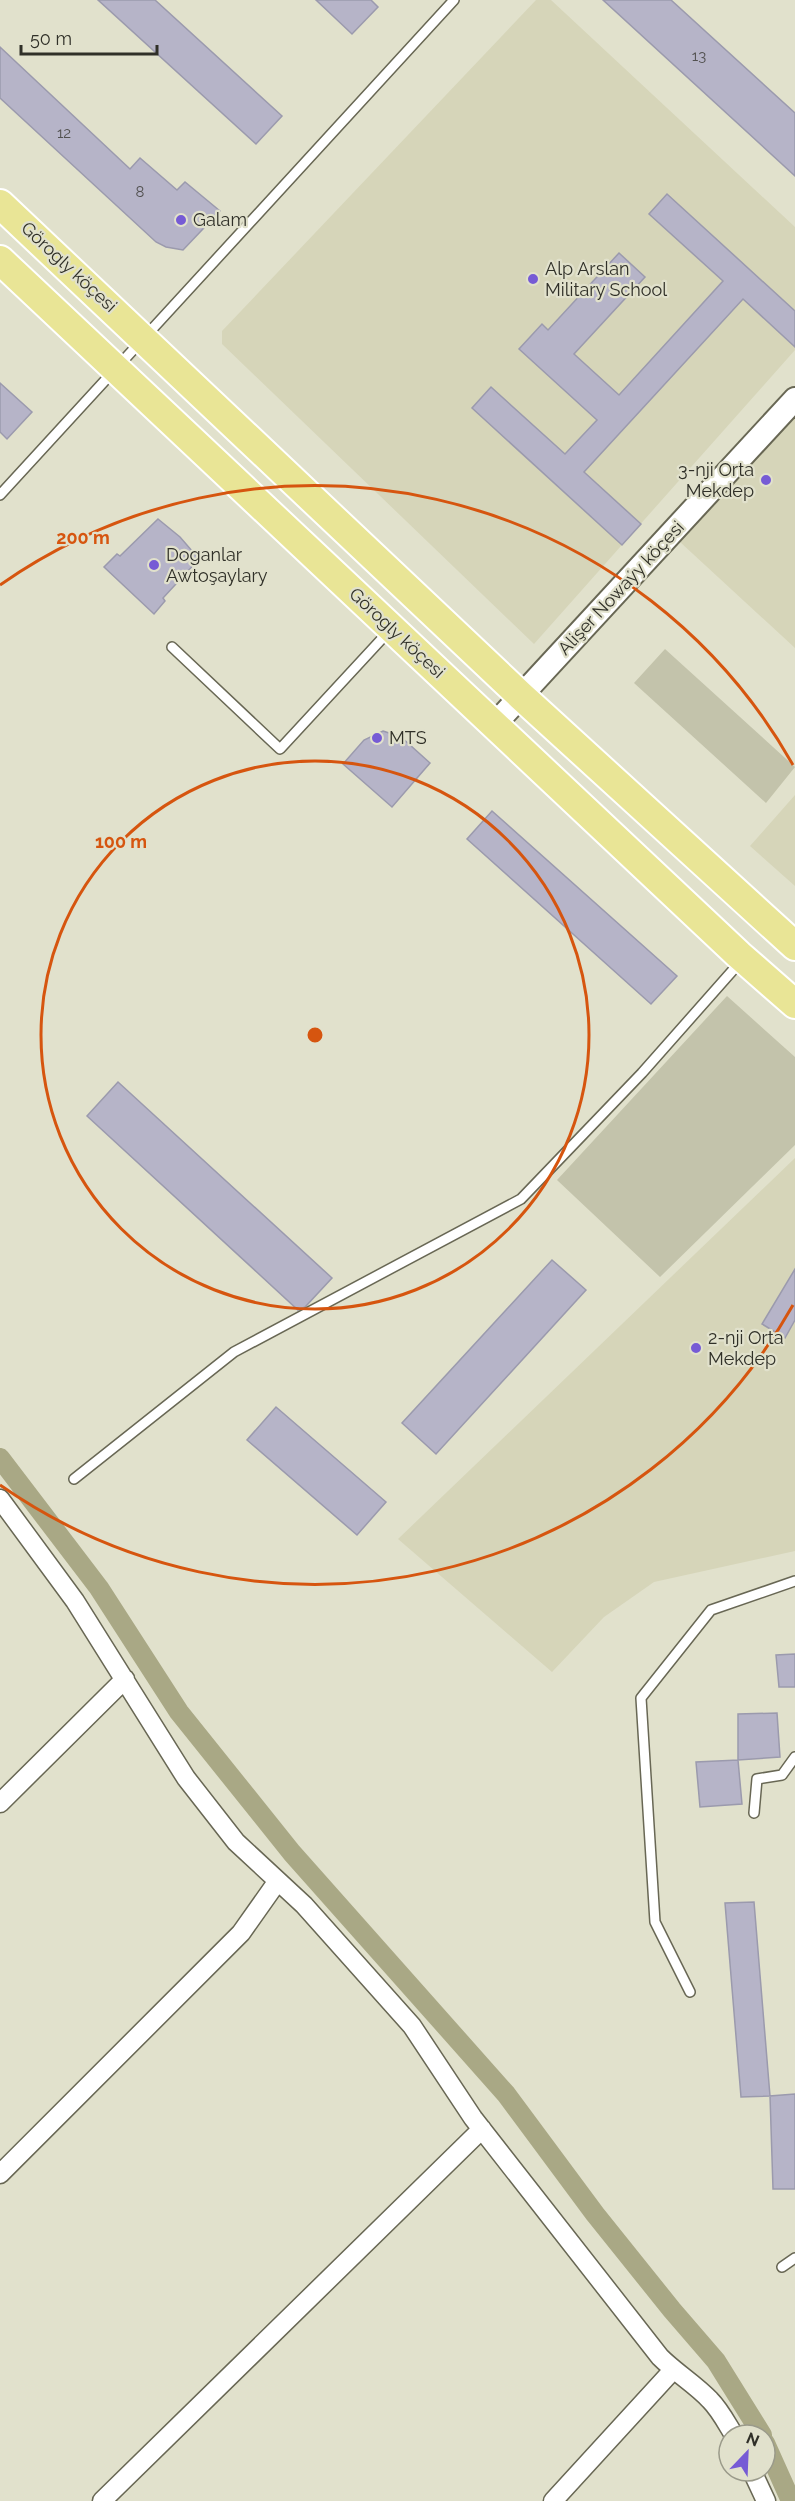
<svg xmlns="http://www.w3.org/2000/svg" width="795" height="2501" viewBox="0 0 795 2501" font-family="Raleway,sans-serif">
<rect width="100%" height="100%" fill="#e1e1cc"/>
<path fill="#d6d5b9" d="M 536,0 L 551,0 L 795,227 L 795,350 L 534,644 L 222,344 L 222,331 Z
M 795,417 L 795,648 L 680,542 Z
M 795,795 L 795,886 L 750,846 Z
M 795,1158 L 795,1551 L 654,1582 L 604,1617 L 552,1672 L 398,1539 Z"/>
<path fill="#c3c3ab" d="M 665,649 L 795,767 L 766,803 L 634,683 Z
M 727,996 L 795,1057 L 795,1145 L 660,1277 L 557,1180 Z"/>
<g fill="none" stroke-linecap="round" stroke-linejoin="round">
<path stroke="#a9a885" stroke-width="20" d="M 0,1458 L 99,1588 L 179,1712 L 292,1853 L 506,2094 L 595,2214 L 672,2310 L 716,2361 L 762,2435
M 765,2443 L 791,2501"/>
</g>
<path fill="#b6b4c8" stroke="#9b9aad" stroke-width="1.5" d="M 98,0 L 155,0 L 282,116 L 256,144 Z
M 316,0 L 371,0 L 378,7 L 352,34 Z
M 603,0 L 671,0 L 795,113 L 795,176 Z
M 0,47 L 130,169 L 140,158 L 177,190 L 185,182 L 220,211 L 183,250 L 166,247 L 156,242 L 0,98 Z
M 667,194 L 795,311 L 795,347 L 743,299 L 584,472 L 641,524 L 622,545 L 472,408 L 491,387 L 565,454 L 597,420 L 519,349 L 542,324 L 548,330 L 619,253 L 645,277 L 574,354 L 619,395 L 723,281 L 649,214 Z
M 0,383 L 32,412 L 7,439 L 0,432 Z
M 158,519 L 180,537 L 199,559 L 163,598 L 165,601 L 154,614 L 104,567 L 117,554 L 120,556 Z
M 383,731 L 401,737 L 430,763 L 392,807 L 343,764 L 364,740 Z
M 492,811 L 677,976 L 651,1004 L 467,839 Z
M 118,1082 L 332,1278 L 305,1307 L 298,1310 L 87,1116 Z
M 552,1260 L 586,1290 L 436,1454 L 402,1423 Z
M 795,1269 L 795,1320 L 785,1338 L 762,1324 Z
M 276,1407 L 386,1502 L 357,1535 L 247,1440 Z
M 795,1654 L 795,1687 L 779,1687 L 776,1655 Z
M 777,1713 L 780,1757 L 738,1760 L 738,1714 Z
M 738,1760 L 742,1804 L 700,1807 L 696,1762 Z
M 754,1902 L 770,2096 L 741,2097 L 725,1903 Z
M 795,2094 L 795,2189 L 773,2189 L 770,2096 Z"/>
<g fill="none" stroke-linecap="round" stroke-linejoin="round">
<g stroke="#686754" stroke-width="12">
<path id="service" d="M 0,495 L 454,0
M 172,647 L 280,749 L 390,630
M 74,1479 L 234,1352 L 521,1199 L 642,1073 L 741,961
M 754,1813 L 757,1779 L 782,1775 L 795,1757
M 690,1992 L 655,1922 L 641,1698 L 711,1610 L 795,1581
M 782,2267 L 795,2258"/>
</g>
<g stroke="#686754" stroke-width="21">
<path id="minor" d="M 0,1499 L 75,1601 L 186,1778 L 236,1842 L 304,1905 L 412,2026 L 473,2118 L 660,2357 C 676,2373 695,2384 710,2400 C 720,2410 727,2424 734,2435
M 0,1803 L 125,1679
M 0,2174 L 241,1933 L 277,1882
M 752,2471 L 766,2501
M 102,2501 L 482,2129
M 553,2501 L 673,2370"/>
</g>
<g stroke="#686754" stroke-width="26">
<path id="tertiary" d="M 495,724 L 795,399"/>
</g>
<g stroke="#fff" stroke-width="32">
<path id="primary" d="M 0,204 L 521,696 L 795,946
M 0,260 L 739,955 L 795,1004"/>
</g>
<use href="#service" stroke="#fff" stroke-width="9"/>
<use href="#minor" stroke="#fff" stroke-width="18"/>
<use href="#tertiary" stroke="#fff" stroke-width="22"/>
<use href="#primary" stroke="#e9e596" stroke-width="28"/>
</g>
<g fill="none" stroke="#d6550f" stroke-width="3">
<circle cx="315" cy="1035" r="274"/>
<path d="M793 1305A549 549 0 0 1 0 1485M0 585A549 549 0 0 1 793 765"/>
</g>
<g fill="#765bd5" stroke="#e1e1cc" stroke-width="2">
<circle cx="181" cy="220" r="6"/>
<circle cx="533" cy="279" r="6"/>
<circle cx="766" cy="480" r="6"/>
<circle cx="154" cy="565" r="6"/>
<circle cx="377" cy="738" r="6"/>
<circle cx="696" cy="1348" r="6"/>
</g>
<g text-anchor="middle" stroke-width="4.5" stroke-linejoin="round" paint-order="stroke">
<g font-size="15" fill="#525150">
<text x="699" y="61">13</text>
<text x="64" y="138">12</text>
<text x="140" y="197">8</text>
</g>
<g font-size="18" fill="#303028" stroke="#e1e1cc" text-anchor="start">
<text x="193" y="226">Galam</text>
<text x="545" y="275">Alp Arslan<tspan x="545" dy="21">Military School</tspan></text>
<text x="754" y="476" text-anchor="end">3-nji Orta<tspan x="754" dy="21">Mekdep</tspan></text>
<text x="166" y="561">Doganlar<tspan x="166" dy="21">Awtoşaylary</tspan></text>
<text x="389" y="744">MTS</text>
<text x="708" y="1344">2-nji Orta<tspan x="708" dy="21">Mekdep</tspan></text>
</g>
<g font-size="18" fill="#303028" stroke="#e1e1cc">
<text transform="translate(69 267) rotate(43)" y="6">Görogly köçesi</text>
<text transform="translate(621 588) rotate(-47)" y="6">Alişer Nowaýy köçesi</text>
<text transform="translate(397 633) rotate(43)" y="6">Görogly köçesi</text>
</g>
</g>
<circle cx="315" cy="1035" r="9" fill="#d6550f" stroke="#e1e1cc" stroke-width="3"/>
<g font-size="18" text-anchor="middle" font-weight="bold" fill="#d6550f" stroke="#e1e1cc" stroke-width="4.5" stroke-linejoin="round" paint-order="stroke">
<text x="83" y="544">200 m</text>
<text x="121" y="848">100 m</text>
</g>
<g transform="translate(747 2453) rotate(23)"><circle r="28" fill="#e1e1cc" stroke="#9a9a8a" stroke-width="1.5"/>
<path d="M0-4.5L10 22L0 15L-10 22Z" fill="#765bd5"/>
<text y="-9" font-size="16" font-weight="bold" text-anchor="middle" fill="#303028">N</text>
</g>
<path d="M21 45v9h136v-9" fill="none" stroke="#303028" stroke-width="3"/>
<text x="30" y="45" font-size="18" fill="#303028" stroke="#e1e1cc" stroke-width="4.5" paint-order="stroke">50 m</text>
</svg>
